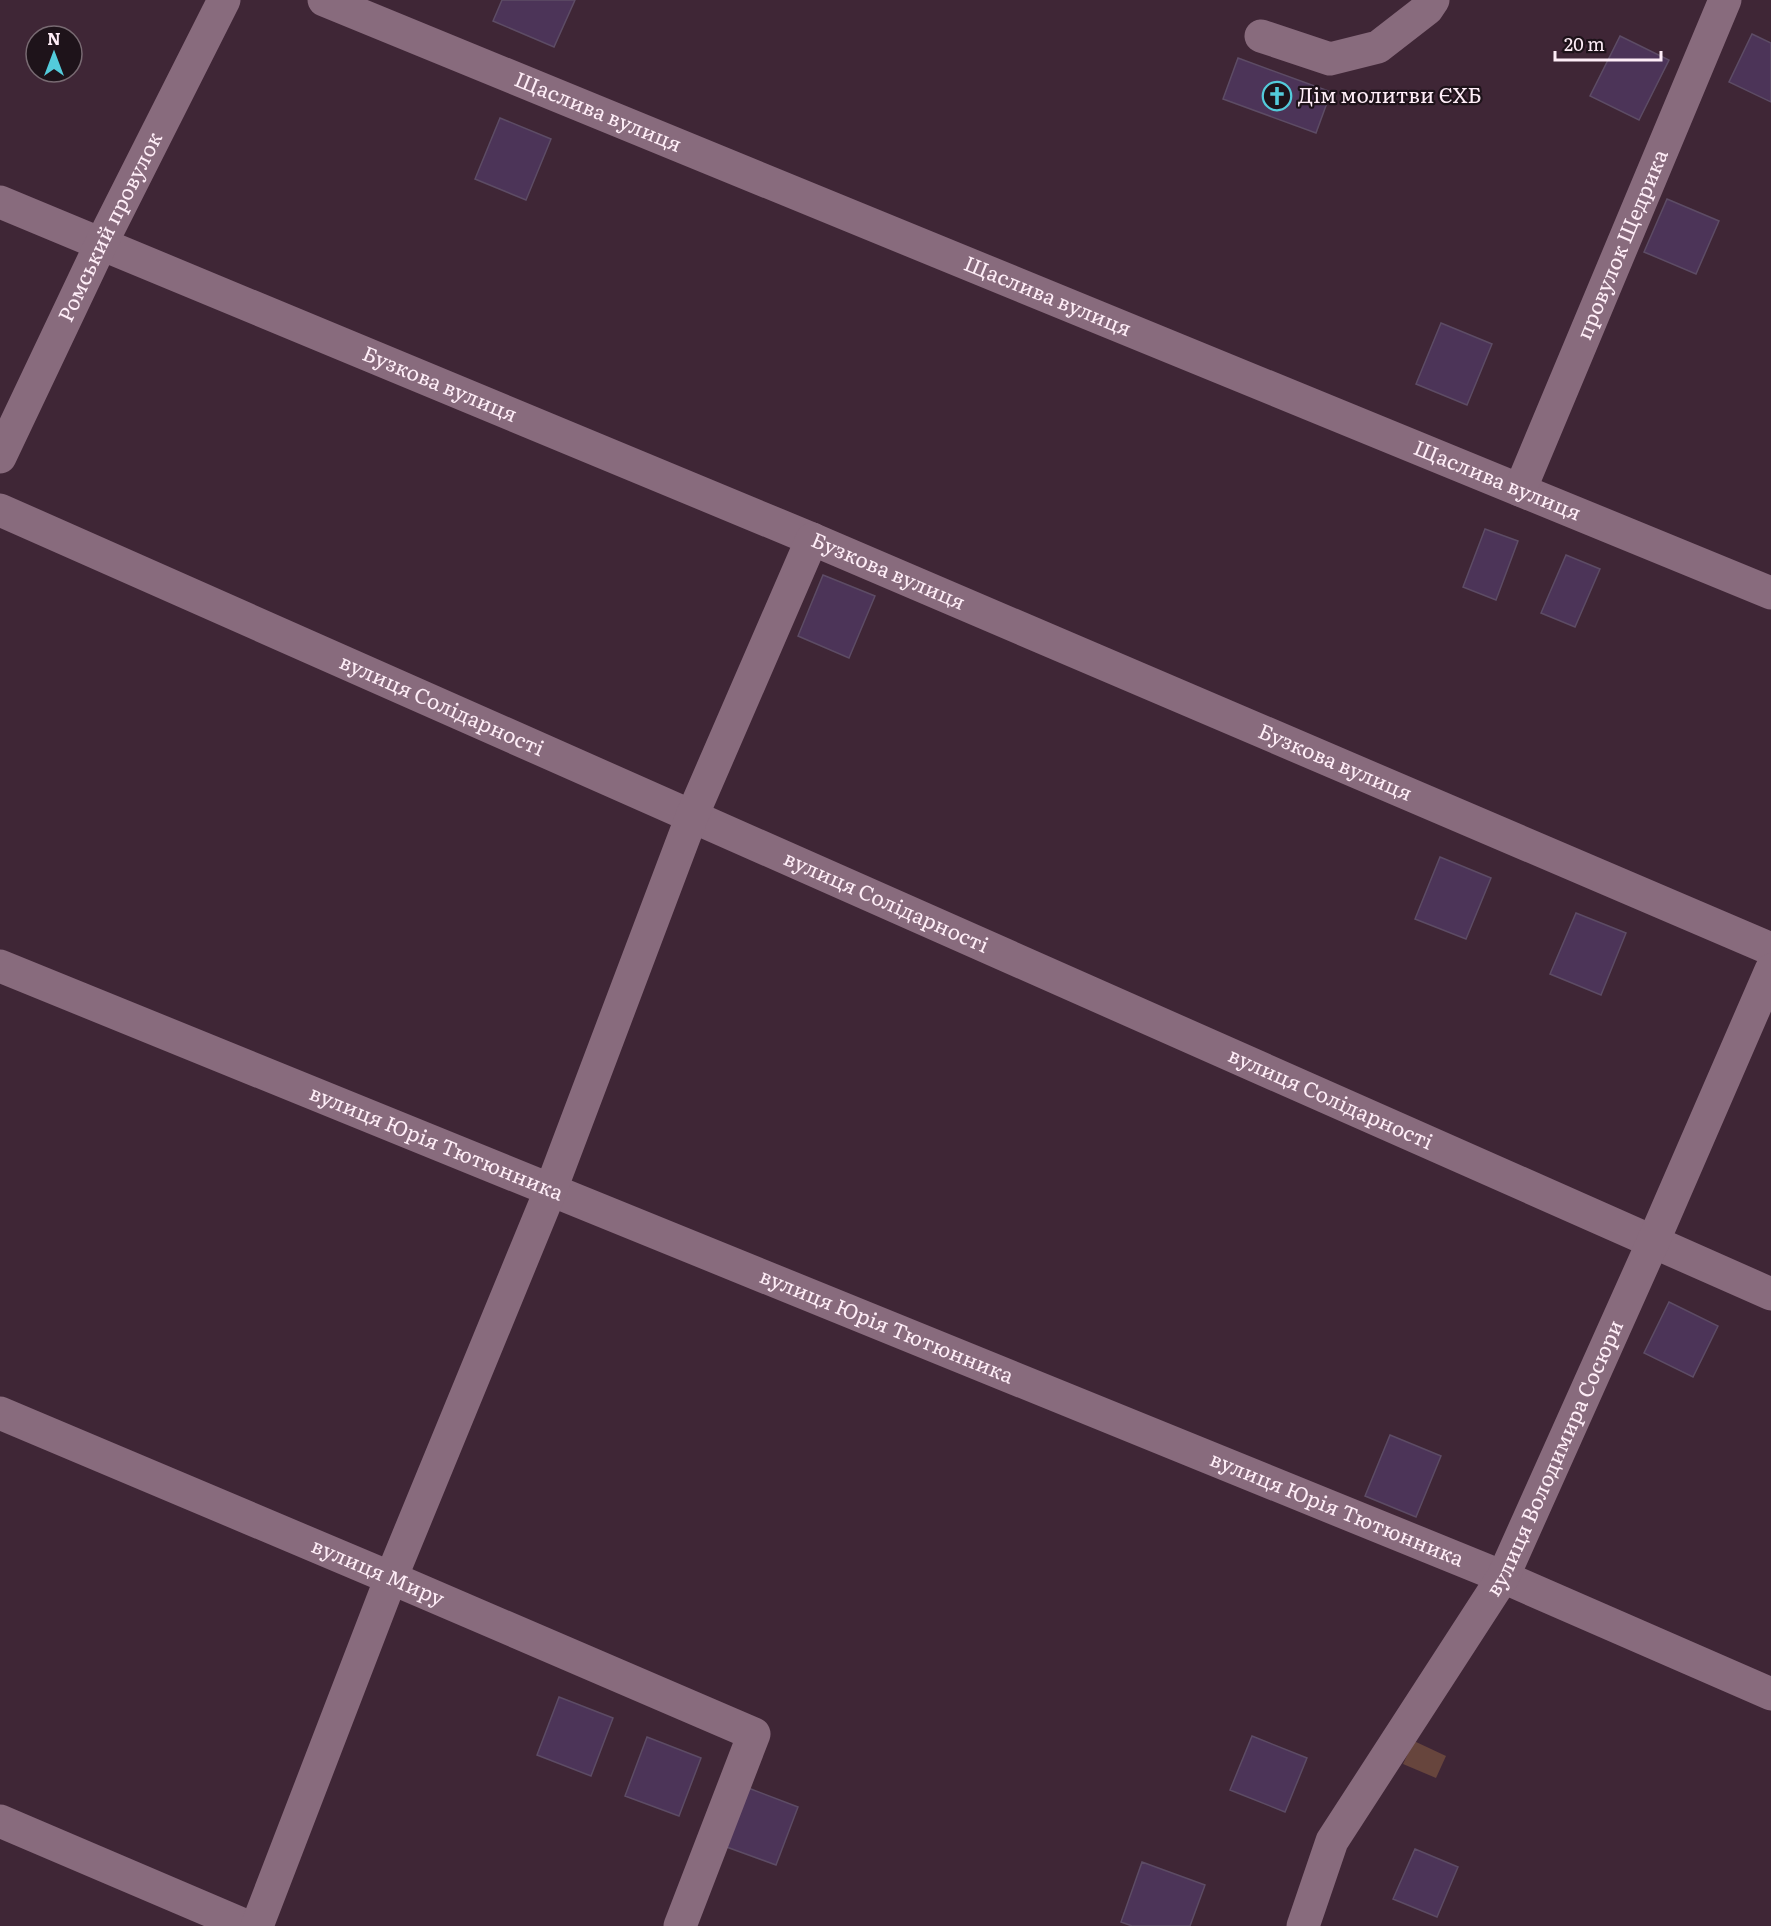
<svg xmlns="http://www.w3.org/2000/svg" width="1771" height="1926" viewBox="0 0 1771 1926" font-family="Literata,serif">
<rect width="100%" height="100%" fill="#3f2636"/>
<path fill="#67453d" d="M 1414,1741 L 1446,1756 L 1436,1778 L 1403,1764 Z"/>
<path fill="#4c3458" stroke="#5d4c65" stroke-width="1.5" d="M 502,0 L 575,0 L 554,47 L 493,21 Z
M 1752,34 L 1771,43 L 1771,102 L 1729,82 Z
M 1620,36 L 1669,60 L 1639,120 L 1590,96 Z
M 1238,58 L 1331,92 L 1316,133 L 1223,99 Z
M 500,118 L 551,139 L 526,200 L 475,179 Z
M 1667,199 L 1719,221 L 1696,274 L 1644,252 Z
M 1441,323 L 1492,344 L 1467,405 L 1416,384 Z
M 1485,529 L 1518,541 L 1496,600 L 1463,587 Z
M 1566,555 L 1600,569 L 1575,627 L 1541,613 Z
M 823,575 L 875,596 L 849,658 L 798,636 Z
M 1440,857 L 1491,878 L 1466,939 L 1415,919 Z
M 1576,913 L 1626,933 L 1601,995 L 1550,974 Z
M 1669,1302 L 1718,1326 L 1693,1377 L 1644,1353 Z
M 1390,1435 L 1441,1456 L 1416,1517 L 1365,1496 Z
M 559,1697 L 613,1718 L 591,1776 L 537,1755 Z
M 1252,1736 L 1307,1758 L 1285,1812 L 1230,1790 Z
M 647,1737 L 701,1758 L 679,1816 L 625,1796 Z
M 743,1786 L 798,1807 L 776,1865 L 721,1845 Z
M 1415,1849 L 1458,1867 L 1437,1917 L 1393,1899 Z
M 1142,1862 L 1205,1885 L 1190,1926 L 1132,1926 L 1121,1922 Z"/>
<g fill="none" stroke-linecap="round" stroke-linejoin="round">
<g stroke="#886b7d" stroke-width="33">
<path id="s1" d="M 324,0 L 1771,593"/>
<path d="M 1261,36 L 1330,59 L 1378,47 L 1427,9 L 1433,0"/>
<path id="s2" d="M 0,202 L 812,539 L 1771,949"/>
<path id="s3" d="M 0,457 L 101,244 L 224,0"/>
<path id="s4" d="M 1520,490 L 1725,0"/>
<path id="s5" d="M 0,510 L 1771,1294"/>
<path id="s6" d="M 0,966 L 1503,1577 L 1771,1694"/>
<path id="s7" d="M 0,1413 L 391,1578 L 754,1734 L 680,1926"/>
<path d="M 0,1821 L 246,1926"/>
<path d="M 257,1926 L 391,1578 L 551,1189 L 692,816 L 812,539"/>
<path id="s8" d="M 1303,1926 L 1332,1841 L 1503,1577 L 1653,1242 L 1771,970"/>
</g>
</g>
<defs>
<g id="church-ring" transform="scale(1.5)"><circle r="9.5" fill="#1e131a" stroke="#53cbdb" stroke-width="1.5"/><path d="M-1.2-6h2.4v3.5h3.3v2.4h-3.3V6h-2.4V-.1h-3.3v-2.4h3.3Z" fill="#53cbdb"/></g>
</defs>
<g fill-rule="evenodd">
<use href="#church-ring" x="1277" y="96"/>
</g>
<g text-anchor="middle" stroke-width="4.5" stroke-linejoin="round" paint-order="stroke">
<g font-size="21" fill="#feedf7" stroke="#1e131a" text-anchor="start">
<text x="1298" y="103">Дім молитви ЄХБ</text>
</g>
<g font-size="21" fill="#feedf7" stroke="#1e131a">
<text dy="7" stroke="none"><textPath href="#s1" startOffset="296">Щаслива вулиця</textPath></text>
<text dy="7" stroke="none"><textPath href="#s3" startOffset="255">Ромський провулок</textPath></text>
<text dy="7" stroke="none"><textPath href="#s4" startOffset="266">провулок Щедрика</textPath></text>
<text dy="7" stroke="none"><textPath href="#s1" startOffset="782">Щаслива вулиця</textPath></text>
<text dy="7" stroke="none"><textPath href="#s2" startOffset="476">Бузкова вулиця</textPath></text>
<text dy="7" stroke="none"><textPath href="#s1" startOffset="1268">Щаслива вулиця</textPath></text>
<text dy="7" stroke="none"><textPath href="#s2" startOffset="962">Бузкова вулиця</textPath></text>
<text dy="7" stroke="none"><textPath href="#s5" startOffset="483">вулиця Солідарності</textPath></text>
<text dy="7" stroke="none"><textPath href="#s2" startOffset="1448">Бузкова вулиця</textPath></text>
<text dy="7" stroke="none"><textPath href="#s5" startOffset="969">вулиця Солідарності</textPath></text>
<text dy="7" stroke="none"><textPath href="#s5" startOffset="1455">вулиця Солідарності</textPath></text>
<text dy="7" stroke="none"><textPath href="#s6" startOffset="471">вулиця Юрія Тютюнника</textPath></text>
<text dy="7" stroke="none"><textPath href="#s6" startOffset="957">вулиця Юрія Тютюнника</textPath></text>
<text dy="7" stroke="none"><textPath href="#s8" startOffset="534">вулиця Володимира Сосюри</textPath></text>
<text dy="7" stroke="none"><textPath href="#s6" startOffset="1443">вулиця Юрія Тютюнника</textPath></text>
<text dy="7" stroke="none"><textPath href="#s7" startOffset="410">вулиця Миру</textPath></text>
</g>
</g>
<g transform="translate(54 54)"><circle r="28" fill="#1e131a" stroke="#786a72" stroke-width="1.5"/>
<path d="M0-4.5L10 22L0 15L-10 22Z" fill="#53cbdb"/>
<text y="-9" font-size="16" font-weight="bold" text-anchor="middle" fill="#feedf7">N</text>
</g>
<path d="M1555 51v9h106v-9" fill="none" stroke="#feedf7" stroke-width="3"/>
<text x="1564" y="51" font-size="18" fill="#feedf7" stroke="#1e131a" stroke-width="4.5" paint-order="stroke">20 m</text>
</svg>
